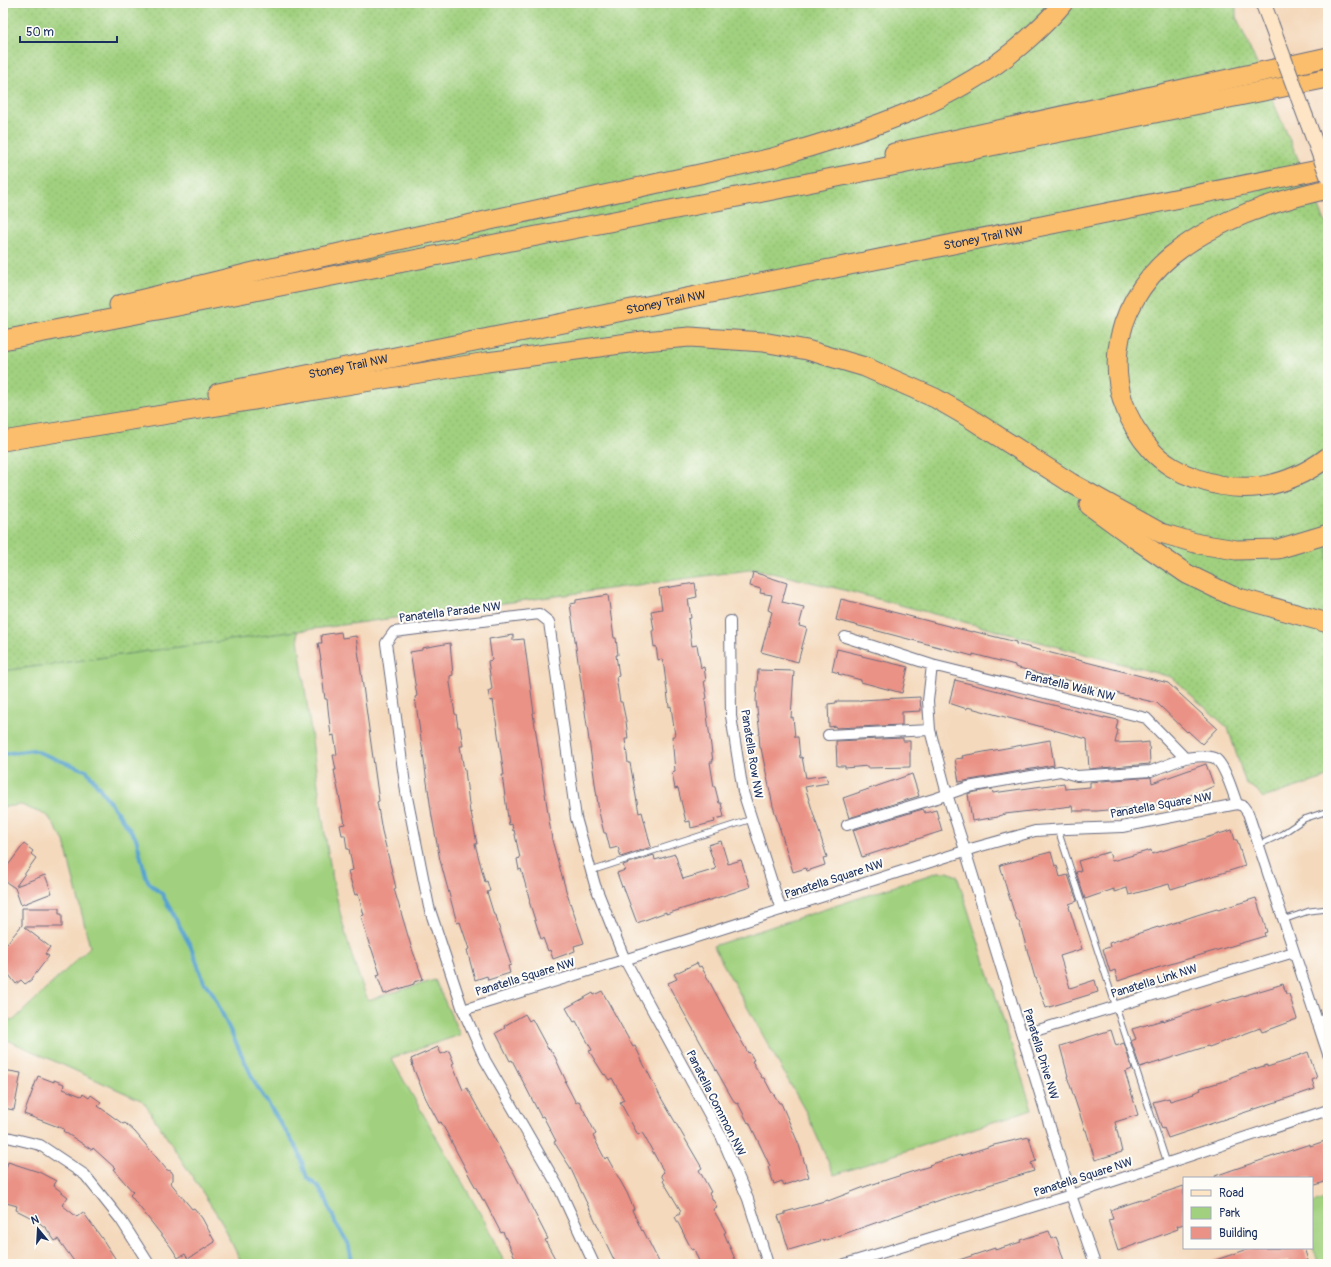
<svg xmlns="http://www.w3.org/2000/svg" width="1331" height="1267" viewBox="0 0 1331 1267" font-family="Pangolin,sans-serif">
<defs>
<pattern id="grass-dots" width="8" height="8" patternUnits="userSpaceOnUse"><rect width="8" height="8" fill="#a1d17f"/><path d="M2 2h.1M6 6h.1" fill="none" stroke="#8ab470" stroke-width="1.8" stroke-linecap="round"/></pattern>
</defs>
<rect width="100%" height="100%" fill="#fdfcf7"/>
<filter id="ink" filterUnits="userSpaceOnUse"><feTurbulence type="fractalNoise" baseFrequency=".025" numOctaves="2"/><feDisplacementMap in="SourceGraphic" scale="8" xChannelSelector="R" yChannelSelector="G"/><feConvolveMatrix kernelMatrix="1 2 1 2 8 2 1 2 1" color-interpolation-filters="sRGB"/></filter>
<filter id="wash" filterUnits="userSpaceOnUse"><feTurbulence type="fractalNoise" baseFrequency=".012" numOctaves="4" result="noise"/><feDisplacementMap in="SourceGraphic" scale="16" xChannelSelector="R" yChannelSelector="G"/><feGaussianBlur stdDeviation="0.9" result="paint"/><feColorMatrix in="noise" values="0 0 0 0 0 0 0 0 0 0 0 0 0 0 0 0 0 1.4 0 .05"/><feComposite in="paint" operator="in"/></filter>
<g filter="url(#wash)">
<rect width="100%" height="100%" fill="#f4d9bc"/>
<path fill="url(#grass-dots)" stroke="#5e806e" d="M 3,3 L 1236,3 L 1236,16 L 1328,228 L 1328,777 L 1263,798 L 1257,790 L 1246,784 L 1228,728 L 1171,677 L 840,589 L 756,569 L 3,671 Z"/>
<path fill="#a1d17f" stroke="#5e806e" d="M 297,631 C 304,682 311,733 318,785 C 328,859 339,930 368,1000 L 435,980 L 460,1035 L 391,1058 L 485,1222 L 505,1264 L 242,1264 L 220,1219 L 143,1101 L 3,1038 L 3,1019 L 14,1020 L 90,947 L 64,841 L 48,816 L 21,805 L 3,807 L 3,671 Z
M 938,872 L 948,872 L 957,876 L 1032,1109 L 834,1175 L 807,1114 L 713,946 Z
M 1328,1198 L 1328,1264 L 1319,1264 L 1312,1245 L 1312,1203 Z"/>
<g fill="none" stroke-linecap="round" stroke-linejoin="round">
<path stroke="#56a3cf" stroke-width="4" d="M 3,754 L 33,750 L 87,771 L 136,838 L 146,877 L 150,884 L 162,894 L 191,947 L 204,982 L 212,992 L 256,1085 L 299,1152 L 307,1178 L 318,1186 L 327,1201 L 335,1222 L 348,1243 L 353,1264"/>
</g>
<g id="blocks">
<path fill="#ea9285" d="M 753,572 L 787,583 L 782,602 L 804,607 L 799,626 L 807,628 L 798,662 L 761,652 L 772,612 L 768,610 L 772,595 L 760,593 L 761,589 L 750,586 Z
M 695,583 L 697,597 L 688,599 L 691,618 L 688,619 L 692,646 L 697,645 L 701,668 L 704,667 L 706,681 L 704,681 L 707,698 L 705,699 L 713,762 L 710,762 L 714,787 L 715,787 L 719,803 L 721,803 L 724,817 L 714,819 L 715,822 L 691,828 L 690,821 L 686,822 L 678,788 L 675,789 L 672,772 L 675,771 L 672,736 L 675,736 L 671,706 L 669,707 L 664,667 L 662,659 L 658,660 L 656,646 L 654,647 L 652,631 L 654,630 L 651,611 L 662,609 L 659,589 Z
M 608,595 L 614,638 L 616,638 L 618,655 L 616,655 L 619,676 L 616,677 L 620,702 L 622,702 L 626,721 L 628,739 L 625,739 L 628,763 L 630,763 L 639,813 L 642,812 L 651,847 L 621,857 L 618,847 L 610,849 L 606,833 L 604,833 L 599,812 L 570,604 L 576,603 L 576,600 Z
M 841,599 L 972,632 L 972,631 L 1016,642 L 1016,644 L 1168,683 L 1217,728 L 1202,744 L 1188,731 L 1187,732 L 1157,703 L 1103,690 L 1103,689 L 1063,679 L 1063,680 L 1035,673 L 1035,672 L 1015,667 L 1015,665 L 973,654 L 973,656 L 836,620 Z
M 341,632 L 342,638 L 356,636 L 379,801 L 377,802 L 382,831 L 396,888 L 394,889 L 411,946 L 423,979 L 414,982 L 414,984 L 384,994 L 377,975 L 380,974 L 371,947 L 370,947 L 361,916 L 364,915 L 358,894 L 355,895 L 348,871 L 353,870 L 349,849 L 347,849 L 345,835 L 342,835 L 340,825 L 345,824 L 334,770 L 336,770 L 333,755 L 337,755 L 334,735 L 331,736 L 327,699 L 325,699 L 320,660 L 321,660 L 318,643 L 322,643 L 321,635 Z
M 513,635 L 513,640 L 524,639 L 534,713 L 533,713 L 552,840 L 567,894 L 584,943 L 574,946 L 575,951 L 553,959 L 550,950 L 548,951 L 543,938 L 541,939 L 529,901 L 530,901 L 521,869 L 519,870 L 517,859 L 520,858 L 514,830 L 513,831 L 512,824 L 509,825 L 502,775 L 504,775 L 493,700 L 490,701 L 488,691 L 492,689 L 488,661 L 492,660 L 489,639 Z
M 450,643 L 453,675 L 450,676 L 450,683 L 455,714 L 456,714 L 458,727 L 460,727 L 463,746 L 460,746 L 464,770 L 465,770 L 470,813 L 471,812 L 477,844 L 475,844 L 485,882 L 487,881 L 490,891 L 487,892 L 494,915 L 496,915 L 498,924 L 511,965 L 508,966 L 510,973 L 488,980 L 487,976 L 475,980 L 467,950 L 469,949 L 460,922 L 457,923 L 440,860 L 432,817 L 415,697 L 417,696 L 410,652 L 422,650 L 422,648 Z
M 837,649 L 862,655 L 862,656 L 908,667 L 902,693 L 861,682 L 861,680 L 838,674 L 839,673 L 832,671 Z
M 758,670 L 794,671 L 791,718 L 793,717 L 795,737 L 798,737 L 800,758 L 802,757 L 806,778 L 826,775 L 828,783 L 805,787 L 827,857 L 823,858 L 825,865 L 807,871 L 806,868 L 793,872 L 773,806 L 761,748 L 760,748 L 759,734 L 760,734 L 756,701 Z
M 955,680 L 1104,718 L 1104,717 L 1118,720 L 1116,729 L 1118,730 L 1115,743 L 1141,742 L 1141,743 L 1149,742 L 1150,764 L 1089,769 L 1087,739 L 1005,717 L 967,707 L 967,709 L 949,703 Z
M 920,697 L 921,711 L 902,712 L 902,725 L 836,728 L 836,726 L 829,727 L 828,704 L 836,703 L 836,701 L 860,701 L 860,700 Z
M 903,738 L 903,741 L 910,741 L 910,767 L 868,768 L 868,766 L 845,768 L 845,766 L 837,766 L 836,741 Z
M 1050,740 L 1054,765 L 959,782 L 955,759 L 963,758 L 962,756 Z
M 1206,764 L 1214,786 L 1198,793 L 1198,792 L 1176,801 L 1175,799 L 1159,805 L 1097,811 L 1073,811 L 1072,806 L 1005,814 L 998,816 L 998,817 L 972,821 L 968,794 L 970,793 L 992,789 L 993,793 L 1064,783 L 1065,789 L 1090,787 L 1090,782 L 1151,777 L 1152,783 Z
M 912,774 L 919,796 L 849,818 L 843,798 Z
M 923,809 L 925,813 L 936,810 L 942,831 L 862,857 L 853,830 Z
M 1232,830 L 1235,840 L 1237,840 L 1245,866 L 1171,889 L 1169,884 L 1129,895 L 1127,888 L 1114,892 L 1114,889 L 1085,899 L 1076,872 L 1081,871 L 1078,861 L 1109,852 L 1112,861 L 1151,850 L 1152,854 Z
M 721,841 L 728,864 L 741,860 L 750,887 L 695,905 L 666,914 L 666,912 L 637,923 L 623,886 L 622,887 L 617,873 L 625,870 L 623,865 L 654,855 L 655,860 L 675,854 L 683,879 L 716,869 L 708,845 Z
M 24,844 L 33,851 L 31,854 L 36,858 L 16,886 L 45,875 L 52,893 L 21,905 L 15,888 L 3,880 L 3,872 Z
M 1051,852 L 1055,866 L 1057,865 L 1060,877 L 1068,875 L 1077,901 L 1069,904 L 1070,906 L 1069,907 L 1082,949 L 1060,956 L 1070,988 L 1095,980 L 1098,992 L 1046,1008 L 1036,978 L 1035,978 L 1019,921 L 1017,921 L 1007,890 L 1000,865 Z
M 1256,898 L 1267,932 L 1264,933 L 1265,936 L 1157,968 L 1118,981 L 1115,970 L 1110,972 L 1103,949 L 1110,947 L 1109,943 L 1158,927 L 1159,928 L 1197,915 L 1217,909 L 1218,910 Z
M 22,908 L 59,908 L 59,914 L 62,914 L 62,927 L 24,927 L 50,947 L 45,954 L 49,956 L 31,980 L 25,984 L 21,980 L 16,984 L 3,967 L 3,946 L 8,942 L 22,925 Z
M 697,963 L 699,967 L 701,966 L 748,1053 L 749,1052 L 754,1060 L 752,1061 L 762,1078 L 764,1078 L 772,1093 L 773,1093 L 779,1103 L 781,1103 L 799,1145 L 809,1177 L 784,1185 L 782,1181 L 774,1184 L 768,1167 L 770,1166 L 749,1122 L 748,1123 L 738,1103 L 736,1104 L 732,1098 L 671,990 L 668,983 L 677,979 L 674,974 Z
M 1283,984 L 1286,994 L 1289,994 L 1297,1019 L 1262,1032 L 1260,1028 L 1209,1047 L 1208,1046 L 1149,1065 L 1149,1064 L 1140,1067 L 1131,1041 L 1136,1039 L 1132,1029 L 1163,1020 L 1163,1021 L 1225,1000 L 1226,1001 Z
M 602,991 L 633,1047 L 635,1046 L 641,1058 L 641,1059 L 660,1096 L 702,1168 L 699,1170 L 711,1192 L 709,1193 L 717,1207 L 713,1209 L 726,1232 L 724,1233 L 737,1264 L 700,1264 L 694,1249 L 692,1250 L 675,1217 L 680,1214 L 679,1212 L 681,1211 L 663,1181 L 664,1180 L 661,1175 L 664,1172 L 643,1134 L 641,1133 L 638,1135 L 620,1102 L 624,1100 L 612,1078 L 609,1080 L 605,1074 L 604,1075 L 589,1051 L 592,1050 L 576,1021 L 574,1022 L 566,1008 L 593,993 L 594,995 Z
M 525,1014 L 529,1021 L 532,1019 L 548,1049 L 549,1048 L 555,1057 L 566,1081 L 565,1082 L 576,1103 L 579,1101 L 596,1134 L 593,1136 L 605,1159 L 607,1157 L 627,1193 L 634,1209 L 632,1210 L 642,1231 L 643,1230 L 660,1264 L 616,1264 L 582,1193 L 570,1167 L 554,1142 L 556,1141 L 543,1116 L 541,1117 L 512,1060 L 510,1061 L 496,1033 L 505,1028 L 504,1026 Z
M 1111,1030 L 1116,1046 L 1124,1043 L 1132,1069 L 1125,1072 L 1138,1115 L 1115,1122 L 1122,1152 L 1095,1160 L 1086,1130 L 1085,1130 L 1067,1076 L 1068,1076 L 1060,1046 Z
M 438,1047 L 441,1054 L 449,1051 L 454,1063 L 452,1064 L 463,1090 L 467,1088 L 511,1169 L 512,1169 L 548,1239 L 545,1240 L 558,1264 L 518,1264 L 503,1232 L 501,1233 L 484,1200 L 483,1200 L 472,1181 L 441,1122 L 439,1123 L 426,1099 L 412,1065 L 413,1065 L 411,1059 Z
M 1308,1052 L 1317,1078 L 1312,1080 L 1315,1089 L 1168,1138 L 1164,1128 L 1162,1129 L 1153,1102 L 1169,1098 L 1170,1101 L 1194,1094 L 1193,1093 L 1201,1090 L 1200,1088 L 1231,1079 L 1231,1077 L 1251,1070 L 1267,1065 L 1267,1067 L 1290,1060 L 1289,1059 Z
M 3,1070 L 21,1073 L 14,1110 L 3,1108 Z
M 38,1076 L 54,1082 L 54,1080 L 64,1084 L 63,1089 L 81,1096 L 83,1094 L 89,1098 L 91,1095 L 101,1102 L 98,1106 L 123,1124 L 125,1123 L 135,1132 L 167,1170 L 171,1171 L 173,1174 L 173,1180 L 170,1182 L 187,1203 L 192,1209 L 194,1208 L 202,1218 L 215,1242 L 188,1259 L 185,1254 L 178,1258 L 171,1247 L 130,1195 L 133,1192 L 113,1169 L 115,1168 L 93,1148 L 92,1150 L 63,1131 L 64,1129 L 24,1114 Z
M 1029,1137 L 1036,1161 L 1031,1163 L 1034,1171 L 943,1199 L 824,1241 L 823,1240 L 789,1250 L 778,1216 L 785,1214 L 785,1212 L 828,1200 L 828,1201 L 867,1186 L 930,1166 L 929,1165 L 960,1155 L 960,1156 L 994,1145 Z
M 1328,1140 L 1328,1179 L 1325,1180 L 1325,1182 L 1312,1186 L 1312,1178 L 1216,1178 L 1215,1176 L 1235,1169 L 1310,1144 L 1310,1146 Z
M 8,1162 L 39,1172 L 56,1181 L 54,1186 L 68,1197 L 62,1205 L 77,1217 L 83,1212 L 101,1237 L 115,1258 L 114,1259 L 117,1264 L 76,1264 L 58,1239 L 55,1241 L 46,1228 L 31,1216 L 30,1217 L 16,1210 L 17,1206 L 3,1202 L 3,1178 Z
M 1184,1186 L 1184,1224 L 1177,1226 L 1178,1229 L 1118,1251 L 1108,1220 L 1113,1219 L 1110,1210 Z
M 1049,1231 L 1052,1239 L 1056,1237 L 1058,1242 L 1065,1264 L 953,1264 L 953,1262 L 995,1248 L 995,1250 L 1021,1242 L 1020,1240 Z
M 1251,1248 L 1304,1248 L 1308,1260 L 1297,1264 L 1290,1264 L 1289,1260 L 1276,1264 L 1210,1264 L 1210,1262 Z"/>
</g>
</g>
<g filter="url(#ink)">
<use href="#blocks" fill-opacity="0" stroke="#676a7f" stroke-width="1"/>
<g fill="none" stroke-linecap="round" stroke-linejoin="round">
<g stroke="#676a7f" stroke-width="7">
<path id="service" d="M 1058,830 L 1167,1163
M 1259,845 L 1282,834 L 1304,819 L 1328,811
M 591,871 L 752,819
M 1283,920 L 1309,911 L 1328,909"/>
</g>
<g stroke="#676a7f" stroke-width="12">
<path id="minor" d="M 730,621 L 731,716 L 743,792 L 781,910
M 845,637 L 932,665 L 1146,718 L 1185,758 C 1194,757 1208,754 1216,759 C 1225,766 1233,793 1237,804
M 932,665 L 928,701 L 930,730 L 947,794 L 965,850 L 1071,1195 L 1095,1264
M 828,735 L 930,730
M 847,825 L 937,798 L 968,787 L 1060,771 L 1077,776 L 1151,771 L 1185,758
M 463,1010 L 429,907 L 406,792 L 386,643 L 394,632 L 539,614 L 549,622 L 576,818 L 595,885 L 625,960 L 722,1138 L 748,1199 L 768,1264
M 1317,1022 L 1328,1019
M 1022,1035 L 1294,952
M 3,1136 L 40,1145 L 85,1175 L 121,1220 L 149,1264
M 594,1264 L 559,1188 L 485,1060 L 463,1010 L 643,954 L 974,848 L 1035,831 L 1067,829 L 1122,827 L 1237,804 L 1243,806 L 1248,813 L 1328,1054
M 845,1264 L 1071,1195 L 1328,1110"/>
</g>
<g stroke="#676a7f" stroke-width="17">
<path id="secondary" d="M 1263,3 L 1271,24"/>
</g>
<g stroke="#676a7f" stroke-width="21">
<g id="motorway">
<path d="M 894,153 L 1328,57"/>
<path d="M 1328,189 C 1274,201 1215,220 1171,256 C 1110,307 1097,390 1152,451 C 1163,463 1180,473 1195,478 C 1243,496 1287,488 1328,457"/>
<path d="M 119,305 L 258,271 L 772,158 C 863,132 957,103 1029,38 C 1041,27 1053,16 1063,3"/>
<path d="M 3,340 L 773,190 L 1328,78"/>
<path id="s1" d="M 218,393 L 1328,168"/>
<path d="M 3,441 L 487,362 L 643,341 L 690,337 L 763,342 L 807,350 L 865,367 L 935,398 L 968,417 L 1071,483 L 1161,533 L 1199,544 L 1236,550 L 1278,549 L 1328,534"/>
<path d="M 1089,505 L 1134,538 L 1187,574 L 1232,596 L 1328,623"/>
</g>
</g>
<use href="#service" stroke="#fff" stroke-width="5"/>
<use href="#minor" stroke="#fff" stroke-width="10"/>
<use href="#secondary" stroke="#fde5c5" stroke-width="15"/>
<use href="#motorway" stroke="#fabe6d" stroke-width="19"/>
<g stroke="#676a7f" stroke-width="17" stroke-linecap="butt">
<path id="secondary-bridge" d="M 1271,24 L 1328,177"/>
</g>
<use href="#secondary-bridge" stroke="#fde5c5" stroke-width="15"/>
</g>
</g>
<g text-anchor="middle" stroke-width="4" stroke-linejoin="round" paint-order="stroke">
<g font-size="12" fill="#1b2f5e" stroke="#fdfcf7">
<text dy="4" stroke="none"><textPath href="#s1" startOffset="781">Stoney Trail NW</textPath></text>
<text dy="4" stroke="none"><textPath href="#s1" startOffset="457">Stoney Trail NW</textPath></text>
<text dy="4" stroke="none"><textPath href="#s1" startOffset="133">Stoney Trail NW</textPath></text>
<text transform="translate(450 612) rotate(-7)" y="4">Panatella Parade NW</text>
<text transform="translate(1070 686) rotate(14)" y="4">Panatella Walk NW</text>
<text transform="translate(752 754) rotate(81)" y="4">Panatella Row NW</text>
<text transform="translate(1161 805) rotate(-10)" y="4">Panatella Square NW</text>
<text transform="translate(834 879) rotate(-18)" y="4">Panatella Square NW</text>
<text transform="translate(525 977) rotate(-17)" y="4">Panatella Square NW</text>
<text transform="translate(1154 981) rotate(-17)" y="4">Panatella Link NW</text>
<text transform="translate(1041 1054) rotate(73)" y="4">Panatella Drive NW</text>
<text transform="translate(716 1103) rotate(63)" y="4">Panatella Common NW</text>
<text transform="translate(1083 1177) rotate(-18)" y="4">Panatella Square NW</text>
</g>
</g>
<rect width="1331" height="1267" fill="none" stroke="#fdfcf7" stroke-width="16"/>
<rect x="1183" y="1177" width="130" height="72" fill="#fdfcf7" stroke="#a3aaba"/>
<rect x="1191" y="1190" width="20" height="6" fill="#fde5c5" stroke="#a3aaba"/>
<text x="1219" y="1197" font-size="12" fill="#1b2f5e">Road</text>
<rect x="1191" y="1207" width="20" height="12" fill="#a1d17f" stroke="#a3aaba"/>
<text x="1219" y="1217" font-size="12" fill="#1b2f5e">Park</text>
<rect x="1191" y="1227" width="20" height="12" fill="#ea9285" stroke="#a3aaba"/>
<text x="1219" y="1237" font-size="12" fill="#1b2f5e">Building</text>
<g transform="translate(38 1229) rotate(342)" stroke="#fdfcf7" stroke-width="3" paint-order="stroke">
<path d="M0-3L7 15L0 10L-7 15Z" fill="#1b2f5e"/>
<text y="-6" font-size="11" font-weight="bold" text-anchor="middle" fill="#1b2f5e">N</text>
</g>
<path d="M20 36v6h97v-6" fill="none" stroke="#1b2f5e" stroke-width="2"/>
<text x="26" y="36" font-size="12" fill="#1b2f5e" stroke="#fdfcf7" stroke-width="3" paint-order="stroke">50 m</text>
</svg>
